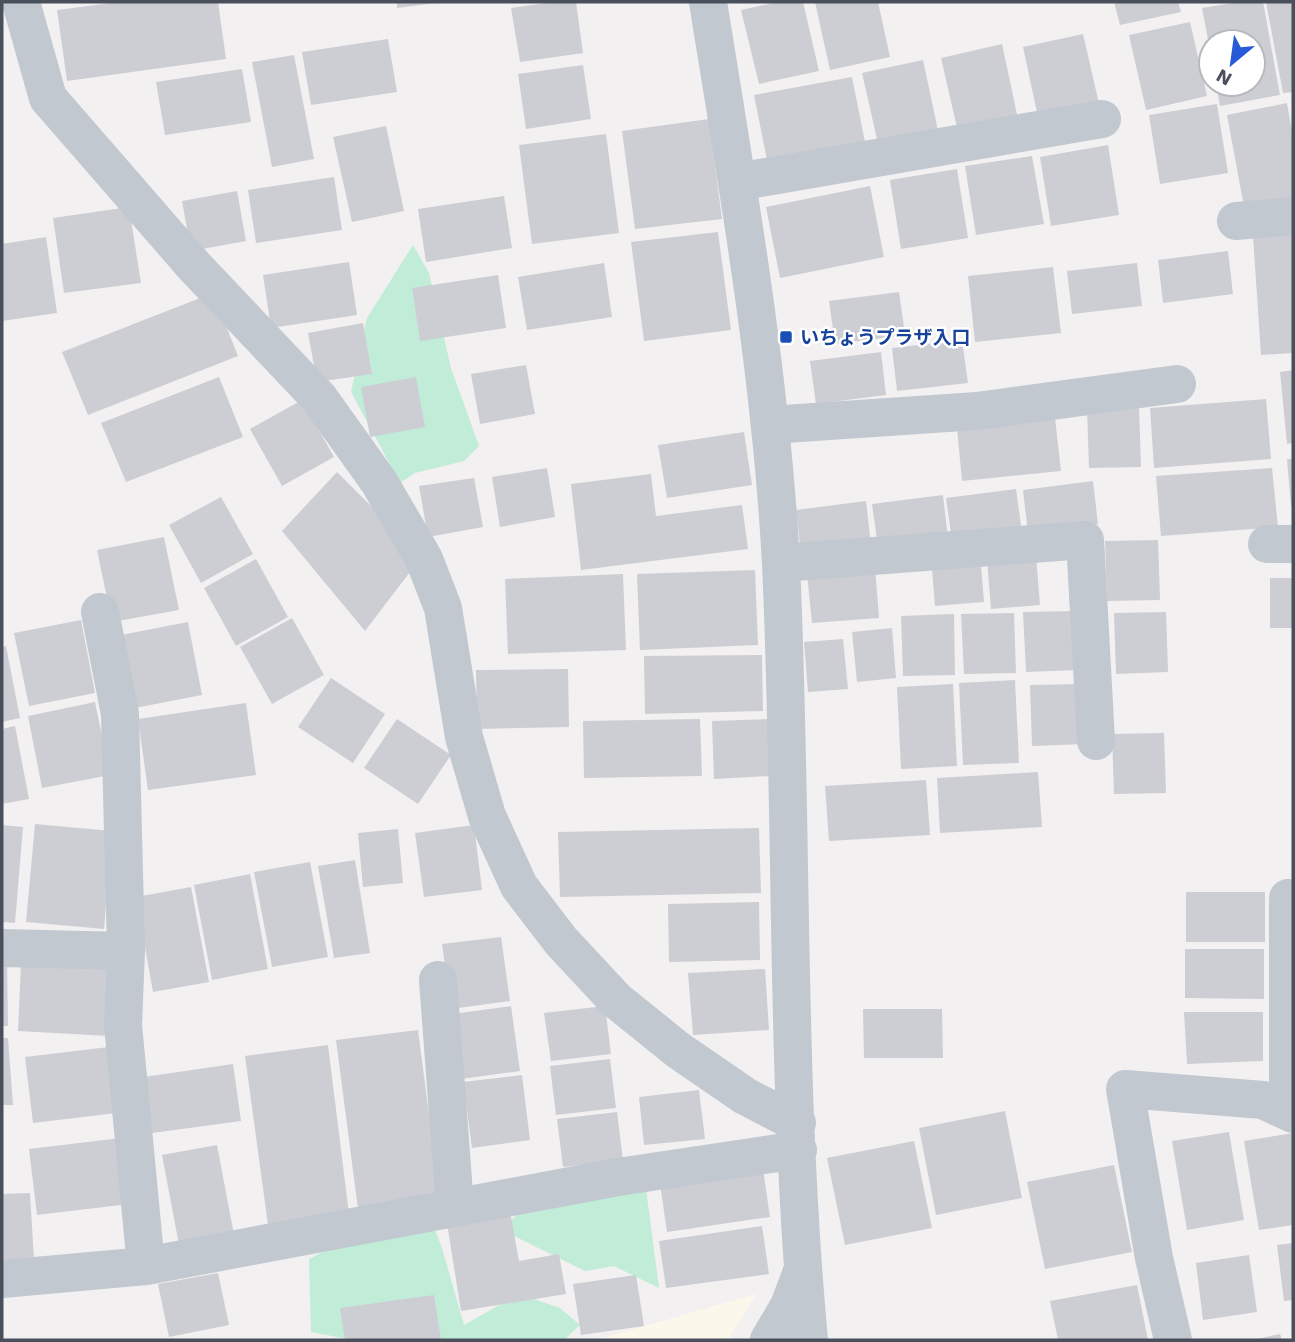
<svg xmlns="http://www.w3.org/2000/svg" width="1295" height="1342" viewBox="0 0 1295 1342" font-family="'Work Sans','Noto Sans JP',sans-serif">
<rect width="100%" height="100%" fill="#f2f0f0"/>
<path fill="#fbf8eb" d="M 756,1294 L 728,1340 L 596,1340 Z"/>
<path fill="#c1ecd8" d="M 413,245 L 429,273 L 451,368 L 479,446 L 464,461 L 415,473 L 400,483 L 351,392 L 367,318 Z
M 646,1189 L 659,1288 L 614,1266 L 585,1271 L 500,1229 L 523,1210 Z
M 424,1201 L 442,1248 L 464,1325 L 519,1294 L 560,1308 L 580,1325 L 564,1340 L 353,1340 L 311,1332 L 309,1259 Z"/>
<path fill="#cdced4" d="M 119,2 L 218,2 L 226,59 L 67,81 L 57,10 Z
M 397,2 L 435,2 L 436,3 L 397,8 Z
M 554,2 L 576,2 L 583,53 L 520,62 L 511,8 Z
M 778,2 L 803,2 L 819,71 L 759,84 L 741,10 Z
M 815,2 L 878,2 L 890,57 L 830,70 Z
M 1114,2 L 1178,2 L 1181,12 L 1120,25 Z
M 1239,2 L 1263,2 L 1280,95 L 1220,106 L 1216,84 L 1253,84 L 1253,42 L 1211,42 L 1210,50 L 1202,8 Z
M 1266,2 L 1293,2 L 1293,92 L 1283,93 Z
M 1190,22 L 1207,96 L 1146,110 L 1129,35 Z
M 1083,34 L 1100,108 L 1039,122 L 1023,47 Z
M 388,39 L 397,92 L 311,105 L 302,52 Z
M 1002,44 L 1018,119 L 958,132 L 941,58 Z
M 294,55 L 314,159 L 272,167 L 252,62 Z
M 923,60 L 939,135 L 879,148 L 862,73 Z
M 583,65 L 591,119 L 526,129 L 518,74 Z
M 242,69 L 251,122 L 165,135 L 156,82 Z
M 852,77 L 865,142 L 767,160 L 754,95 Z
M 1287,103 L 1293,138 L 1293,203 L 1245,212 L 1227,115 Z
M 1217,104 L 1228,173 L 1160,184 L 1149,115 Z
M 709,119 L 722,219 L 635,229 L 622,131 Z
M 386,126 L 404,211 L 352,222 L 333,137 Z
M 606,134 L 619,233 L 532,244 L 519,145 Z
M 1108,145 L 1119,215 L 1051,226 L 1040,157 Z
M 1032,156 L 1044,224 L 976,235 L 965,166 Z
M 957,169 L 968,238 L 901,249 L 890,180 Z
M 334,177 L 342,230 L 256,243 L 248,190 Z
M 870,186 L 884,257 L 780,278 L 766,207 Z
M 237,191 L 246,241 L 191,251 L 182,201 Z
M 504,196 L 512,248 L 426,262 L 418,209 Z
M 129,207 L 141,283 L 64,293 L 53,218 Z
M 718,232 L 731,330 L 644,341 L 631,242 Z
M 1293,233 L 1293,353 L 1261,355 L 1253,236 Z
M 46,237 L 57,313 L 2,321 L 2,244 Z
M 1228,251 L 1233,294 L 1163,303 L 1158,260 Z
M 349,262 L 357,315 L 271,328 L 263,275 Z
M 604,263 L 612,317 L 527,330 L 518,277 Z
M 1137,263 L 1142,306 L 1072,314 L 1067,271 Z
M 1053,267 L 1061,333 L 975,342 L 968,276 Z
M 498,275 L 506,328 L 420,341 L 412,288 Z
M 899,292 L 905,335 L 835,344 L 829,301 Z
M 213,293 L 238,356 L 88,415 L 62,352 Z
M 363,323 L 372,374 L 317,382 L 308,333 Z
M 962,340 L 968,383 L 897,391 L 892,348 Z
M 881,352 L 886,395 L 816,404 L 810,361 Z
M 526,365 L 535,414 L 480,424 L 471,374 Z
M 1293,370 L 1293,443 L 1287,444 L 1280,372 Z
M 219,377 L 243,437 L 126,482 L 101,423 Z
M 416,377 L 425,427 L 370,437 L 361,387 Z
M 1266,399 L 1271,459 L 1154,468 L 1150,408 Z
M 302,400 L 334,457 L 282,486 L 250,429 Z
M 1139,407 L 1141,467 L 1089,468 L 1087,409 Z
M 1055,418 L 1061,471 L 962,481 L 957,428 Z
M 744,432 L 752,485 L 667,498 L 658,445 Z
M 1287,459 L 1293,459 L 1293,506 L 1291,506 Z
M 547,468 L 555,517 L 500,527 L 492,477 Z
M 1272,468 L 1278,527 L 1161,536 L 1156,476 Z
M 337,472 L 388,523 L 413,568 L 365,631 L 282,531 Z
M 651,474 L 656,516 L 742,505 L 748,549 L 581,570 L 571,484 Z
M 474,478 L 483,527 L 428,537 L 419,486 Z
M 1093,481 L 1098,524 L 1028,533 L 1023,490 Z
M 1016,489 L 1022,532 L 952,541 L 946,498 Z
M 943,495 L 948,539 L 878,547 L 872,504 Z
M 221,497 L 253,554 L 201,583 L 169,525 Z
M 866,501 L 871,545 L 801,553 L 796,510 Z
M 164,537 L 179,610 L 112,622 L 97,550 Z
M 1158,540 L 1160,600 L 1107,601 L 1105,541 Z
M 980,553 L 984,602 L 935,606 L 931,557 Z
M 1036,556 L 1040,605 L 991,609 L 987,560 Z
M 256,559 L 288,617 L 236,646 L 204,588 Z
M 875,567 L 879,618 L 812,623 L 807,574 Z
M 755,570 L 758,645 L 640,650 L 637,574 Z
M 623,574 L 626,650 L 508,654 L 505,579 Z
M 1270,578 L 1293,578 L 1293,628 L 1270,628 Z
M 1076,611 L 1078,670 L 1026,672 L 1023,612 Z
M 1166,612 L 1168,672 L 1116,674 L 1114,613 Z
M 1014,613 L 1016,673 L 964,674 L 961,614 Z
M 954,614 L 955,675 L 903,676 L 901,616 Z
M 292,618 L 324,675 L 272,704 L 240,647 Z
M 81,620 L 95,693 L 29,706 L 14,633 Z
M 188,622 L 202,695 L 135,708 L 121,635 Z
M 892,628 L 896,678 L 857,682 L 852,632 Z
M 843,639 L 848,689 L 808,692 L 804,642 Z
M 6,646 L 20,718 L 2,722 L 2,647 Z
M 762,655 L 763,711 L 645,714 L 644,656 Z
M 568,669 L 569,727 L 477,729 L 476,670 Z
M 331,678 L 385,714 L 353,763 L 298,727 Z
M 1015,680 L 1019,763 L 963,765 L 959,683 Z
M 953,684 L 957,766 L 901,769 L 897,687 Z
M 1082,684 L 1084,744 L 1032,746 L 1030,685 Z
M 95,702 L 110,775 L 42,788 L 28,716 Z
M 246,703 L 256,775 L 148,790 L 138,719 Z
M 397,719 L 451,755 L 418,804 L 364,768 Z
M 700,719 L 702,776 L 584,778 L 583,721 Z
M 769,719 L 771,776 L 714,779 L 712,721 Z
M 15,726 L 29,799 L 2,804 L 2,729 Z
M 1164,733 L 1166,793 L 1114,794 L 1112,734 Z
M 1038,772 L 1042,827 L 940,833 L 937,778 Z
M 926,780 L 930,835 L 829,841 L 825,786 Z
M 35,824 L 112,831 L 104,929 L 26,922 Z
M 2,825 L 23,827 L 15,923 L 2,922 Z
M 474,825 L 482,890 L 424,897 L 415,833 Z
M 759,828 L 761,893 L 560,897 L 558,832 Z
M 398,829 L 403,883 L 363,887 L 358,833 Z
M 355,860 L 370,953 L 334,958 L 318,866 Z
M 310,862 L 328,957 L 272,967 L 254,872 Z
M 250,874 L 268,969 L 212,980 L 194,885 Z
M 191,887 L 209,982 L 153,992 L 136,897 Z
M 1186,892 L 1265,892 L 1265,942 L 1186,942 Z
M 759,902 L 760,960 L 669,962 L 668,904 Z
M 501,937 L 510,1001 L 451,1009 L 442,944 Z
M 1185,949 L 1264,949 L 1264,999 L 1185,998 Z
M 2,959 L 7,959 L 8,1026 L 2,1026 Z
M 21,964 L 114,969 L 110,1036 L 18,1031 Z
M 765,969 L 769,1030 L 693,1035 L 688,973 Z
M 511,1006 L 520,1071 L 461,1079 L 452,1014 Z
M 605,1006 L 611,1054 L 551,1061 L 544,1013 Z
M 863,1009 L 942,1009 L 943,1058 L 864,1058 Z
M 1184,1012 L 1263,1012 L 1263,1061 L 1187,1064 Z
M 418,1030 L 440,1199 L 358,1209 L 336,1040 Z
M 2,1038 L 8,1038 L 13,1105 L 2,1105 Z
M 328,1045 L 349,1214 L 268,1225 L 245,1056 Z
M 117,1046 L 125,1112 L 33,1123 L 25,1057 Z
M 610,1059 L 616,1108 L 556,1115 L 550,1066 Z
M 233,1064 L 241,1121 L 145,1134 L 137,1078 Z
M 522,1075 L 530,1140 L 472,1148 L 463,1082 Z
M 699,1090 L 705,1139 L 644,1145 L 639,1097 Z
M 1005,1111 L 1022,1198 L 936,1215 L 919,1128 Z
M 617,1112 L 623,1160 L 563,1167 L 557,1119 Z
M 1229,1132 L 1244,1220 L 1187,1230 L 1172,1141 Z
M 1293,1133 L 1293,1225 L 1259,1230 L 1244,1141 Z
M 121,1138 L 129,1204 L 37,1215 L 29,1149 Z
M 914,1141 L 932,1228 L 845,1245 L 827,1158 Z
M 217,1145 L 235,1240 L 180,1250 L 162,1155 Z
M 1114,1165 L 1132,1252 L 1045,1269 L 1027,1182 Z
M 763,1169 L 770,1217 L 667,1232 L 660,1184 Z
M 30,1193 L 34,1260 L 2,1262 L 2,1194 Z
M 509,1206 L 519,1261 L 559,1254 L 566,1294 L 461,1311 L 446,1217 Z
M 762,1226 L 769,1274 L 666,1288 L 659,1241 Z
M 1293,1243 L 1293,1300 L 1284,1301 L 1277,1245 Z
M 1249,1255 L 1257,1312 L 1203,1320 L 1196,1263 Z
M 218,1273 L 229,1325 L 169,1337 L 158,1284 Z
M 636,1275 L 644,1326 L 581,1335 L 573,1284 Z
M 1137,1285 L 1148,1340 L 1058,1340 L 1050,1301 Z
M 434,1295 L 441,1340 L 345,1340 L 340,1308 Z
M 1280,1334 L 1282,1340 L 1256,1340 L 1256,1339 Z"/>
<g fill="none" stroke-linecap="round" stroke-linejoin="round">
<path stroke="#c1c8d0" stroke-width="38" d="M 21,2 L 48,98 L 194,266 L 319,398 L 379,482 L 424,559 L 443,608 L 464,737 L 487,816 L 519,886 L 561,941 L 616,1000 L 678,1050 L 745,1096 L 797,1123
M 708,2 C 738,188 771,376 781,564 C 793,822 785,1083 809,1340
M 737,182 L 1102,119
M 1236,221 L 1293,216
M 770,425 L 977,411 L 1177,384
M 1267,544 L 1293,544
M 781,563 L 1085,540 L 1096,741
M 100,612 L 120,714 L 126,951 L 123,1025 L 146,1266
M 2,948 L 126,951
M 438,980 L 455,1207
M 1288,1111 L 1288,898
M 2,1279 L 146,1266 L 618,1177 L 798,1150
M 769,1340 L 789,1306 L 801,1274
M 1173,1340 L 1154,1258 L 1125,1089 L 1263,1100 L 1293,1114"/>
</g>
<rect fill="#1a4fb4" stroke="#fff" stroke-width="2.5" x="779" y="330" width="14" height="14" rx="3.5"/>
<g text-anchor="middle" stroke-width="5" stroke-linejoin="round" paint-order="stroke">
<g font-size="19" font-weight="bold" fill="#164399" stroke="#fff" text-anchor="start">
<text x="800" y="344">いちょうプラザ入口</text>
</g>
</g>
<rect width="1295" height="1342" fill="none" stroke="#49505c" stroke-width="7"/>
<g transform="translate(1232 63) rotate(209)"><circle r="33" fill="#ffffff" stroke="#b6b9be" stroke-width="2"/>
<path d="M0-5L12 26L0 18L-12 26Z" fill="#265ad6"/>
<text y="-10" font-size="19" font-weight="bold" text-anchor="middle" fill="#49505c">N</text>
</g>
</svg>
